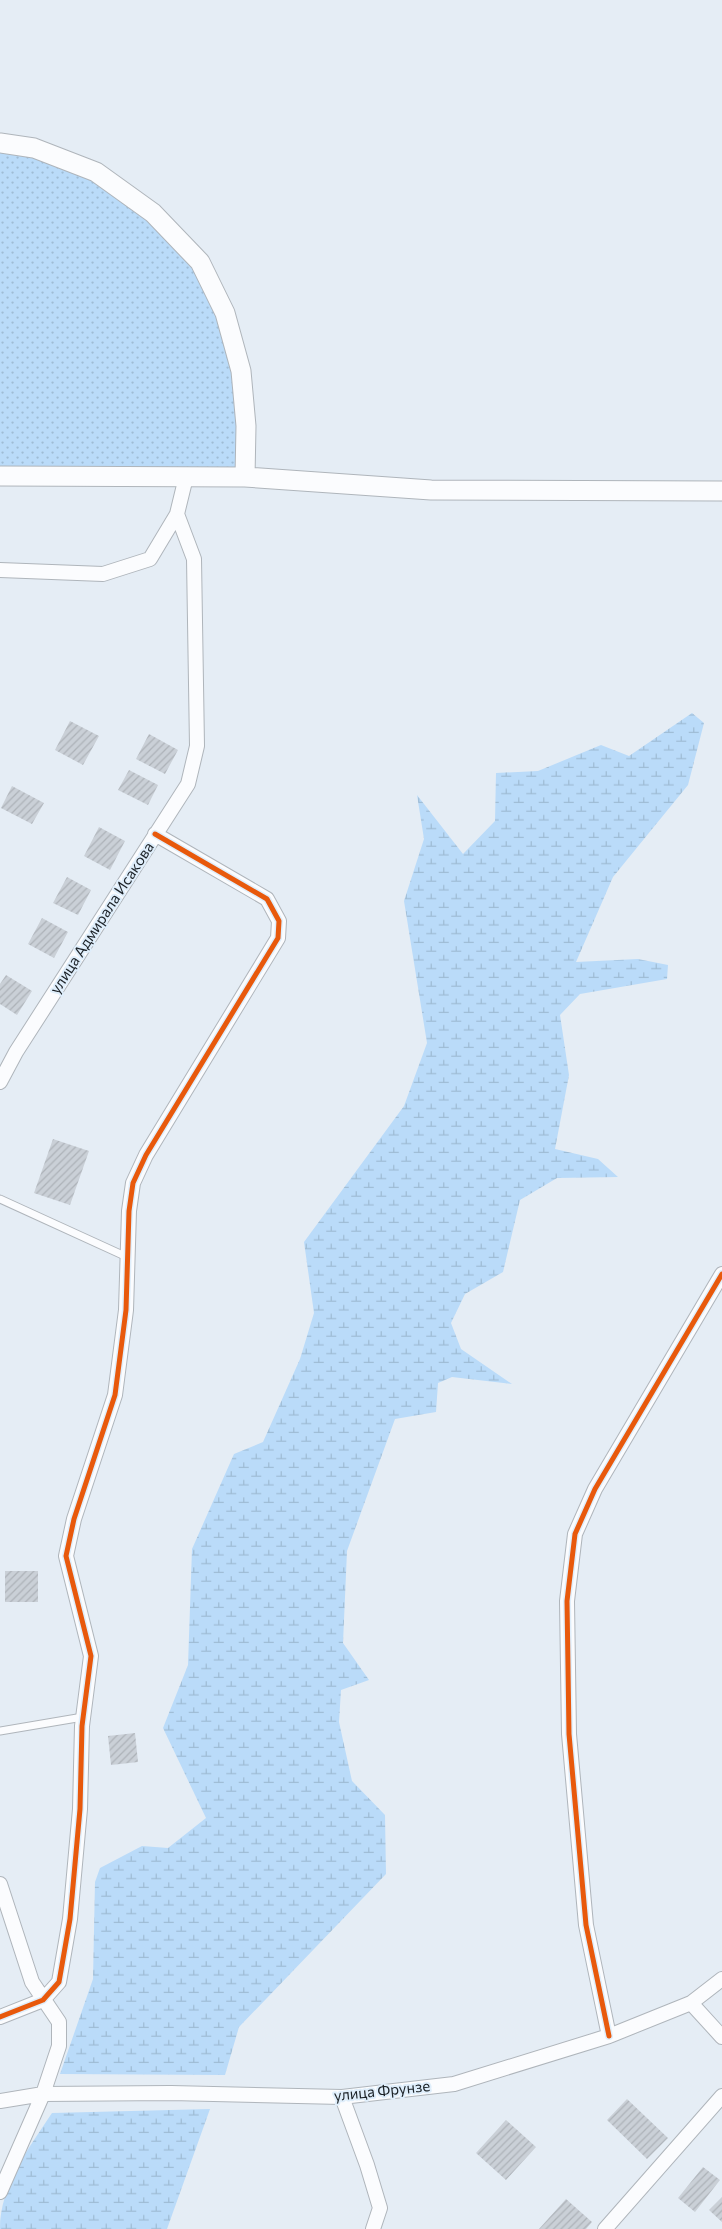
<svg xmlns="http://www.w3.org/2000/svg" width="722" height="2229" viewBox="0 0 722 2229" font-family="Commissioner,sans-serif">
<defs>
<pattern id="grass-dots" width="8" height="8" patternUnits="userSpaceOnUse" patternTransform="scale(1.25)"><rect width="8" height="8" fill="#badbf9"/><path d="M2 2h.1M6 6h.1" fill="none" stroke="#9fbcd5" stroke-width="1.8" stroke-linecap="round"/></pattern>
<pattern id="wetland-marsh" width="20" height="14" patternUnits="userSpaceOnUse" patternTransform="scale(1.25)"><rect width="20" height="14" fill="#badbf9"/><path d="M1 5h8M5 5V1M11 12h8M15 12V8" fill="none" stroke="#9fbcd5"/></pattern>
<pattern id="building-hatch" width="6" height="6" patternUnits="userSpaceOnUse" patternTransform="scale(1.25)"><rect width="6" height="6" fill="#cad0d7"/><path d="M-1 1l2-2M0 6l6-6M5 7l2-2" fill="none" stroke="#adb2b8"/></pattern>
</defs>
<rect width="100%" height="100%" fill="#e5edf5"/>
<path fill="url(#grass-dots)" d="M 0,151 L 36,157 L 97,180 L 152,219 L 198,267 L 222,316 L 237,372 L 241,471 L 0,470 Z"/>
<path fill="url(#wetland-marsh)" d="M 692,713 L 704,723 L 688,785 L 613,877 L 576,962 L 638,959 L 668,965 L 667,979 L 580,994 L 560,1015 L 569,1075 L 555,1149 L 598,1159 L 618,1177 L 557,1178 L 520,1200 L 503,1272 L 465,1294 L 451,1323 L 461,1349 L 512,1384 L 452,1377 L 438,1383 L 436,1412 L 395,1419 L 347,1551 L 343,1643 L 369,1680 L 341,1690 L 339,1722 L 352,1781 L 385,1815 L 386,1874 L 239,2027 L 225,2075 L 60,2074 L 93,1979 L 95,1882 L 100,1868 L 142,1846 L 168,1848 L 206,1818 L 163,1728 L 188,1665 L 192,1549 L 234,1454 L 263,1442 L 300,1359 L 314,1313 L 304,1242 L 404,1106 L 427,1043 L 404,901 L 424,839 L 417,795 L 463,854 L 495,821 L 496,773 L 538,771 L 601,745 L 629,756 Z
M 210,2109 L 167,2229 L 0,2229 C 0,2185 29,2148 52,2113 Z"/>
<path fill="url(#building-hatch)" d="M 70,721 L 99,736 L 83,765 L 55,750 Z
M 149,734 L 178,750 L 165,774 L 136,759 Z
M 129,770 L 158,785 L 148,805 L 118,790 Z
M 12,786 L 44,803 L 32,824 L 1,808 Z
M 99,827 L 125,841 L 110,870 L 84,856 Z
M 67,877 L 91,890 L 78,915 L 53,903 Z
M 42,918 L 68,932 L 54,958 L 28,944 Z
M 6,975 L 32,991 L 17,1015 L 0,1004 L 0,984 Z
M 53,1139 L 89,1151 L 70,1205 L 34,1193 Z
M 5,1571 L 38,1571 L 38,1602 L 5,1602 Z
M 135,1733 L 138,1762 L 111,1765 L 108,1736 Z
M 627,2099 L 668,2138 L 647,2159 L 607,2120 Z
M 506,2120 L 536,2147 L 506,2180 L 476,2153 Z
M 703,2167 L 720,2180 L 695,2212 L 678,2198 Z
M 722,2197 L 722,2222 L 709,2210 Z
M 566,2199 L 592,2222 L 586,2229 L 539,2229 Z"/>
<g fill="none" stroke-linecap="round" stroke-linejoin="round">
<g stroke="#afb5bb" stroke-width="9">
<path id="service" d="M 0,1199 L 127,1257
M 0,1731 L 83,1717"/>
</g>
<g stroke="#afb5bb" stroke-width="16">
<path id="minor" d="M 0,570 L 103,574 L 150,559 L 177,514 L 186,477
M 0,1082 L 16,1052 L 188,784 L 197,746 L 194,559 L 177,514
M 0,1884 L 32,1982 L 59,2022 L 59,2046 L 43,2094 L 0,2192
M 691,2003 L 722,2037
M 0,2017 L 43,2000 L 59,1982 L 70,1919 L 80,1809 L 82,1726 L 91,1656 L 66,1556 L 74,1519 L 115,1395 L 126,1310 L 129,1211 L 133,1183 L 146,1155 L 278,938 L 279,921 L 267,899 L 155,834
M 609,2036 L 586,1925 L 569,1734 L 567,1601 L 575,1534 L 595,1489 L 722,1274
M 342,2097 L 367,2165 L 380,2208 L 373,2229
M 0,2101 L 43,2094 L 171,2093 L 342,2097 L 454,2084 L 609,2036 L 691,2003 L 722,1979
M 605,2229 L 722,2096"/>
</g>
<g stroke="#afb5bb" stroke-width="21">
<path id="secondary" d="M 0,143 L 34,148 L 96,172 L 153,213 L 200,262 L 225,313 L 241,371 L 246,426 L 245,477
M 0,476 L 245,477 L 431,490 L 722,491"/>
</g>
<use href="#service" stroke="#fbfcfe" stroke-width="7"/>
<use href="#minor" stroke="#fbfcfe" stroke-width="14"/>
<use href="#secondary" stroke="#fbfcfe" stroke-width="19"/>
<g stroke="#dfeefb" stroke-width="8">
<path id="cycleway" d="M 0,2017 L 43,2000 L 59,1982 L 70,1919 L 80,1809 L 82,1726 L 91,1656 L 66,1556 L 74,1519 L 115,1395 L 126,1310 L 129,1211 L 133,1183 L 146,1155 L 278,938 L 279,921 L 267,899 L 155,834
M 609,2036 L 586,1925 L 569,1734 L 567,1601 L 575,1534 L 595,1489 L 722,1274"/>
</g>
<use href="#cycleway" stroke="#e8590c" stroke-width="5"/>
</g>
<g text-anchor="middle" stroke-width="4" stroke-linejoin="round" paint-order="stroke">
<g font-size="15" fill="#1b2126" stroke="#dfeefb">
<text transform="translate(102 918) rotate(-57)" y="5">улица Адмирала Исакова</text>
<text transform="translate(382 2091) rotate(-6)" y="5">улица Фрунзе</text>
</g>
</g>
</svg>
